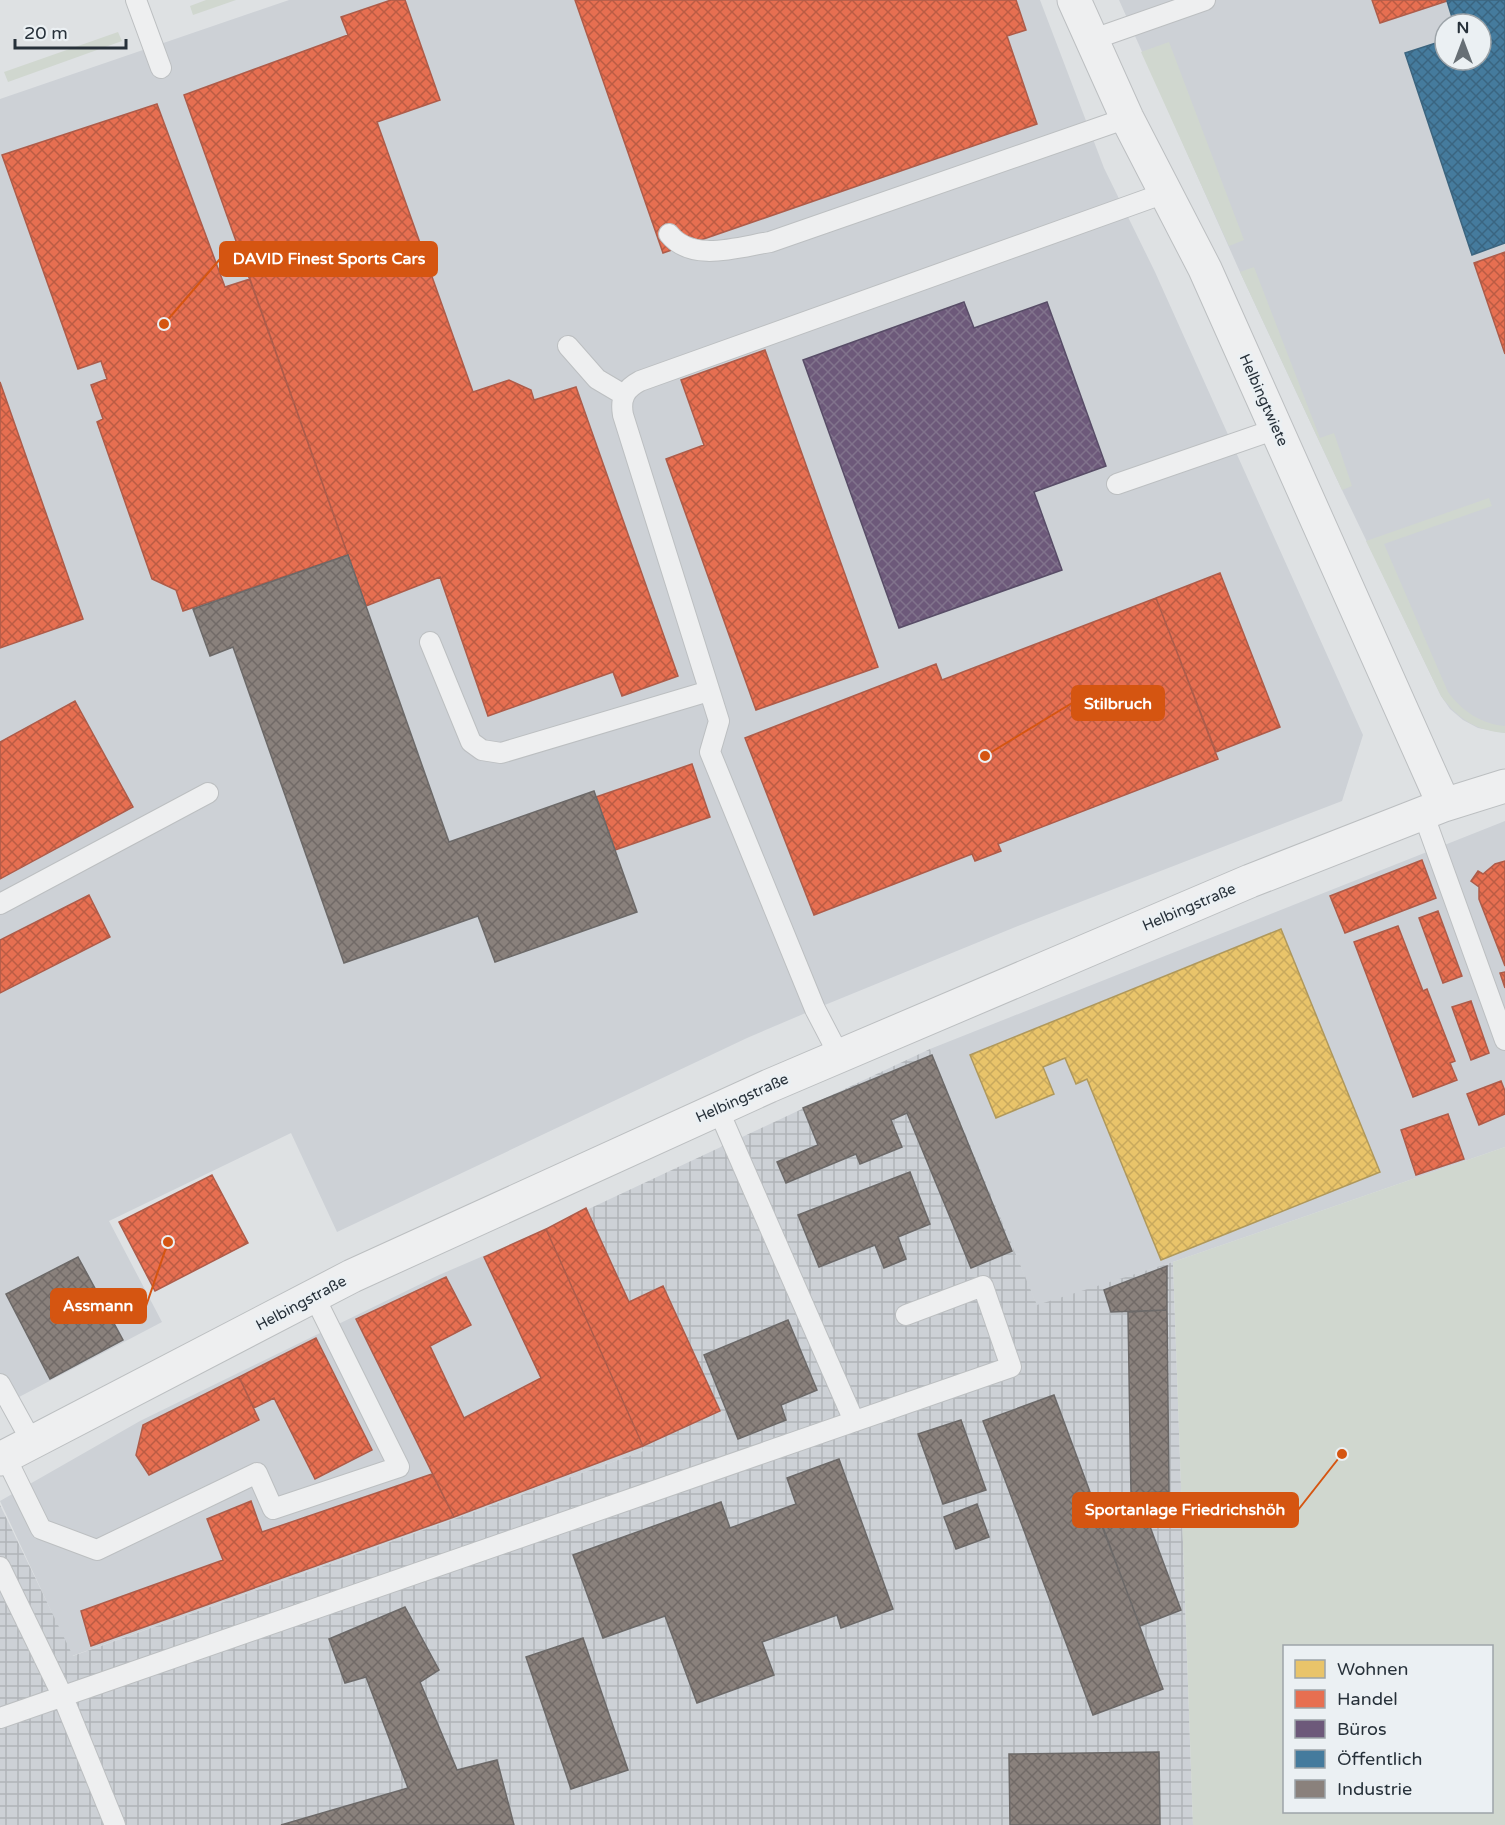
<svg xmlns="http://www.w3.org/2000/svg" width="1505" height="1825" viewBox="0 0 1505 1825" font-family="'Varela Round',sans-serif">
<defs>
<pattern id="industrial-grid" width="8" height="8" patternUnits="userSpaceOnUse" patternTransform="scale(1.5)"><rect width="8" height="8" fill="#cdd1d6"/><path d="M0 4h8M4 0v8" fill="none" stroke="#b0b4b8"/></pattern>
<pattern id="homes-cross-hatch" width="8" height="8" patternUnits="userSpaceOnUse" patternTransform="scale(1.5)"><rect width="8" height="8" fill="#e9c46a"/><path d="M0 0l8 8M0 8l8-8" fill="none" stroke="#c8a95d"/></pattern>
<pattern id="shops-cross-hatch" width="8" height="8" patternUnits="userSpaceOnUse" patternTransform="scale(1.5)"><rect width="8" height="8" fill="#e76f51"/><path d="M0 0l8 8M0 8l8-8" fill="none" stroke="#bb5c44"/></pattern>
<pattern id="offices-cross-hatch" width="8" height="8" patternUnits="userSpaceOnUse" patternTransform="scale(1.5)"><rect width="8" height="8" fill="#6d597a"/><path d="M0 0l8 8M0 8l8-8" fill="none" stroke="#81738c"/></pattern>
<pattern id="public-cross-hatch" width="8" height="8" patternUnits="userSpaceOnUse" patternTransform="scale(1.5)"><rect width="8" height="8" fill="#457b9d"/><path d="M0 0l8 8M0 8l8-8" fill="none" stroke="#3a6581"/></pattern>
<pattern id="industry-cross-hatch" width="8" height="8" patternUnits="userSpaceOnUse" patternTransform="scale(1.5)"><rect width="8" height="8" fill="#8a817c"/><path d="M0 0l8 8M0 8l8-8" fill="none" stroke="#716a67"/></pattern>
</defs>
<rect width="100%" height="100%" fill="#dee1e3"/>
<path fill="#cdd1d6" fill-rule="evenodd" d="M 289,0 L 1040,0 L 1104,168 L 1155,272 L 1363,735 L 1342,801 L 1013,928 L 815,1009 L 747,1038 L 337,1232 L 291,1133 L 109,1221 L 162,1322 L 0,1407 L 0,99 Z
M 1119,0 L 1505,0 L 1505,733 L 1478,728 L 1463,720 L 1450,709 L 1441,696 L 1342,490 L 1240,272 ZM 1445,24 L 1481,24 L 1481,60 L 1445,60 Z
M 1505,821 L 1505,1147 L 1173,1262 L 1037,1306 L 930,1049 Z
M 546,1229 L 643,1451 L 72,1656 L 0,1501 L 140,1421 L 439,1275 Z"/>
<path fill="url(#industrial-grid)" d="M 930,1049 L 1037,1305 L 1173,1262 L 1193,1825 L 0,1825 L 0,1505 L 73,1656 L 643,1451 L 546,1229 Z"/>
<path fill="#d0d7cf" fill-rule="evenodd" d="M 206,0 L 236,0 L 193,15 L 190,6 Z
M 118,32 L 122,41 L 8,82 L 4,72 Z
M 1169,42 L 1244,240 L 1229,246 L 1141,52 Z
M 1254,267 L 1320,438 L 1334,433 L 1352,486 L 1342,490 L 1240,272 Z
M 1489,498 L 1492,506 L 1384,544 L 1448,692 C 1462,711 1481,724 1505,726 L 1505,733 C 1477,731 1458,719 1441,696 L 1366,541 Z
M 1505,1147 L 1505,1825 L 1193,1825 L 1173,1262 ZM 1492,1646 L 1492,1812 L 1284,1812 L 1284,1646 Z"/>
<path fill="url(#homes-cross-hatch)" stroke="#af985c" stroke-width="1.5" d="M 1281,929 L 1380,1172 L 1161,1260 L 1087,1079 L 1076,1084 L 1065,1058 L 1043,1067 L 1054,1094 L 996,1118 L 970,1055 Z"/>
<path fill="url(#shops-cross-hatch)" stroke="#ad5c4a" stroke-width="1.5" d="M 391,0 L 405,0 L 440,100 L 377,122 L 473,392 L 509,380 L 531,390 L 534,400 L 576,387 L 678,676 L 622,696 L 613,672 L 488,716 L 440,577 L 366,606 L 184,95 L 348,35 L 341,17 Z
M 575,0 L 1016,0 L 1026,30 L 1007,36 L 1037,124 L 663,253 Z
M 1372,0 L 1450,0 L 1380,23 Z
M 157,104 L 225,287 L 250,279 L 348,555 L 183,611 L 176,590 L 152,579 L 97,422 L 103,419 L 91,385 L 107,379 L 101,361 L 78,369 L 2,155 Z
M 1505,252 L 1505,354 L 1474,263 Z
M 765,350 L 878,667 L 756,710 L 666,459 L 704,445 L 681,380 Z
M 0,382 L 83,619 L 0,648 Z
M 1220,573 L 1280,727 L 1216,752 L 1156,598 Z
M 1156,598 L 1218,759 L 998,844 L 1001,851 L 975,861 L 972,854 L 814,915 L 745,738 L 936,664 L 942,680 Z
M 75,701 L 133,807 L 0,879 L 0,742 Z
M 692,764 L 710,817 L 615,850 L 596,797 Z
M 1422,860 L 1436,898 L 1345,933 L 1330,896 Z
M 1505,861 L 1505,966 L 1479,899 L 1479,887 L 1471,881 L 1478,871 L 1483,874 L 1495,864 Z
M 89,895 L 110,937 L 0,993 L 0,940 Z
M 1438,911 L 1462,976 L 1443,983 L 1419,918 Z
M 1398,926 L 1423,991 L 1427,989 L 1455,1061 L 1450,1063 L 1457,1080 L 1413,1097 L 1354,942 Z
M 1505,972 L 1505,988 L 1500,973 Z
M 1471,1001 L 1489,1053 L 1471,1060 L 1452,1007 Z
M 1501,1081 L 1505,1091 L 1505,1114 L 1479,1125 L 1467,1094 Z
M 1448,1114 L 1464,1159 L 1416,1175 L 1401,1130 Z
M 212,1175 L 248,1243 L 155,1291 L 119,1222 Z
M 586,1208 L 629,1302 L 663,1286 L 720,1411 L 643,1446 L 546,1229 Z
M 546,1229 L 643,1446 L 454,1517 L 356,1319 L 446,1277 L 471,1325 L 430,1346 L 464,1418 L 541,1378 L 484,1257 Z
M 316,1338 L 372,1450 L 315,1479 L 274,1398 L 254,1408 L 239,1377 Z
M 239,1377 L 259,1420 L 149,1475 L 136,1455 L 143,1425 Z
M 432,1474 L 454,1517 L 91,1646 L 81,1611 L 223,1560 L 207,1519 L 251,1501 L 262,1532 Z"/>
<path fill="url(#offices-cross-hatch)" stroke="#584d67" stroke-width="1.5" d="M 964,302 L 974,328 L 1047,302 L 1106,466 L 1034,492 L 1062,570 L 899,628 L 803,360 Z"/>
<path fill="url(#public-cross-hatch)" stroke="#3c657f" stroke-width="1.5" d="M 1450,0 L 1505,0 L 1505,243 L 1472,255 L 1405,53 L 1445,40 L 1445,60 L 1481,60 L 1481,24 L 1454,24 L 1447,1 Z"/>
<path fill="url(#industry-cross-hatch)" stroke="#6c6968" stroke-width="1.5" d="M 348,555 L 449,842 L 594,791 L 637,912 L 495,962 L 478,916 L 344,963 L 233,647 L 210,656 L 193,609 Z
M 932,1055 L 1012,1251 L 971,1268 L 907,1113 L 891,1120 L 902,1147 L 860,1164 L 856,1154 L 786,1183 L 777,1162 L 818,1145 L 803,1108 Z
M 910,1172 L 930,1224 L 898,1237 L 906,1259 L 884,1268 L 875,1245 L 819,1267 L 798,1215 Z
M 78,1257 L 123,1340 L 50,1379 L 6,1294 Z
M 1167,1266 L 1167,1310 L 1111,1312 L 1104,1290 Z
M 1167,1310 L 1169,1492 L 1131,1493 L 1128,1312 Z
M 788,1320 L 817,1390 L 781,1405 L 786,1420 L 738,1439 L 704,1355 Z
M 1054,1395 L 1163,1689 L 1093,1715 L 983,1421 Z
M 961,1420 L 986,1490 L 943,1504 L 918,1434 Z
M 839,1459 L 893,1609 L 841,1628 L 837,1615 L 762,1642 L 774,1675 L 697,1703 L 665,1616 L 603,1638 L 573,1555 L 721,1502 L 730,1528 L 796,1504 L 787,1478 Z
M 977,1504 L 989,1537 L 956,1549 L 944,1517 Z
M 1142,1505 L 1181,1610 L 1140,1626 L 1100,1521 Z
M 405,1607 L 439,1670 L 420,1682 L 457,1770 L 497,1760 L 514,1825 L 281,1825 L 408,1788 L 366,1677 L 345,1683 L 329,1639 Z
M 583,1638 L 628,1770 L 571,1789 L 526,1657 Z
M 1159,1752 L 1160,1825 L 1010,1825 L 1009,1754 Z"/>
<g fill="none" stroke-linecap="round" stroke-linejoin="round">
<g stroke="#bcbfc1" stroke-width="22">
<path id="service" d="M 136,0 L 161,68
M 1091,40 L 1205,0
M 669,234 C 692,263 738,247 770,242 L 1127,118
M 568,346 L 597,379 L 624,395
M 1117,484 L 1276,429
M 430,642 L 471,742 L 482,750 L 501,753 L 709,691
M 1423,813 L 1505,1040
M 0,904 L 208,793
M 839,1055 L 815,1009 L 710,752 L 719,721 L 623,415 C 620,398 625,389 640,381 L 1165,193
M 718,1109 L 854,1421
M 0,1384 L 32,1442
M 5,1456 L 41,1529 L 97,1550 L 257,1473 L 273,1509 L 399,1467 L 314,1296
M 0,1567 L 63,1697 L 115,1825
M 0,1718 L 1011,1367 L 983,1286 L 906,1315"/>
</g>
<g stroke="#bcbfc1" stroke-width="35">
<path id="minor" d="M 1074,0 L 1127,118 L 1205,269 L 1444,805
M 0,1459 L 352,1276 L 769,1086 L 1250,881 L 1444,805 L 1505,786"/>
</g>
<use href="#service" stroke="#eeeff0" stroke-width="20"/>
<use href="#minor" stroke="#eeeff0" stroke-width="33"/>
</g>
<g text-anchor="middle" stroke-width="6" stroke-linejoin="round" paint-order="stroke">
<g font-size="15" fill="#27313a" stroke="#ebf0f3">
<text transform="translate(1264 400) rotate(66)" y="5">Helbingtwiete</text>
<text transform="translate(1189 907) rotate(-23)" y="5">Helbingstraße</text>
<text transform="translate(742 1098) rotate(-24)" y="5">Helbingstraße</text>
<text transform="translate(301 1303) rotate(-28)" y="5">Helbingstraße</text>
</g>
</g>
<path fill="none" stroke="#d55511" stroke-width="2" d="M164 324L220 259M985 756L1072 703M168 1242L146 1306M1342 1454L1298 1510"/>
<g fill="#d55511" stroke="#ebf0f3" stroke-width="2">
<circle cx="164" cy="324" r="6"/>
<circle cx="985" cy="756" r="6"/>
<circle cx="168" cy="1242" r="6"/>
<circle cx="1342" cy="1454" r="6"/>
</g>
<g fill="#d55511" stroke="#d55511" stroke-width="2">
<rect x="220" y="242" width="217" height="34" rx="6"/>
<rect x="1072" y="686" width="92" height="34" rx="6"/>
<rect x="51" y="1289" width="95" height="34" rx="6"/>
<rect x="1073" y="1493" width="225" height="34" rx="6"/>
</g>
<g font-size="16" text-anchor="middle" font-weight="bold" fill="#fff">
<text x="329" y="264">DAVID Finest Sports Cars</text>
<text x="1118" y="709">Stilbruch</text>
<text x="98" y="1311">Assmann</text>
<text x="1185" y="1515">Sportanlage Friedrichshöh</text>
</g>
<rect x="1283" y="1645" width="210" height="168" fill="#ebf0f3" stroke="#9da4a9" stroke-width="1.5"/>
<rect x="1295" y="1660" width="30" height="18" fill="#e9c46a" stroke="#9da4a9" stroke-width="1.5"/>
<text x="1337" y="1675" font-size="18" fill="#27313a">Wohnen</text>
<rect x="1295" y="1690" width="30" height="18" fill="#e76f51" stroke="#9da4a9" stroke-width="1.5"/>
<text x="1337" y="1705" font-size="18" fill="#27313a">Handel</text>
<rect x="1295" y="1720" width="30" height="18" fill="#6d597a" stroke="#9da4a9" stroke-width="1.5"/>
<text x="1337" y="1735" font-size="18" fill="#27313a">Büros</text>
<rect x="1295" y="1750" width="30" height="18" fill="#457b9d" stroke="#9da4a9" stroke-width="1.5"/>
<text x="1337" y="1765" font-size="18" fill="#27313a">Öffentlich</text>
<rect x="1295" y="1780" width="30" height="18" fill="#8a817c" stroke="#9da4a9" stroke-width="1.5"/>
<text x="1337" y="1795" font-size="18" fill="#27313a">Industrie</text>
<g transform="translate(1463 42)"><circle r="28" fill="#ebf0f3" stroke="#9da4a9" stroke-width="1.5"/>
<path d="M0-4.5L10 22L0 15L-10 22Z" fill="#676f75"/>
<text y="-9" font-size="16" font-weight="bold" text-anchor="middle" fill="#27313a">N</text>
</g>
<path d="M15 39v9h111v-9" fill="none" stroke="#27313a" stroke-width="3"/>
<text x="24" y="39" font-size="18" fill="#27313a" stroke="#ebf0f3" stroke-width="4.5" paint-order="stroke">20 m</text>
</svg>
